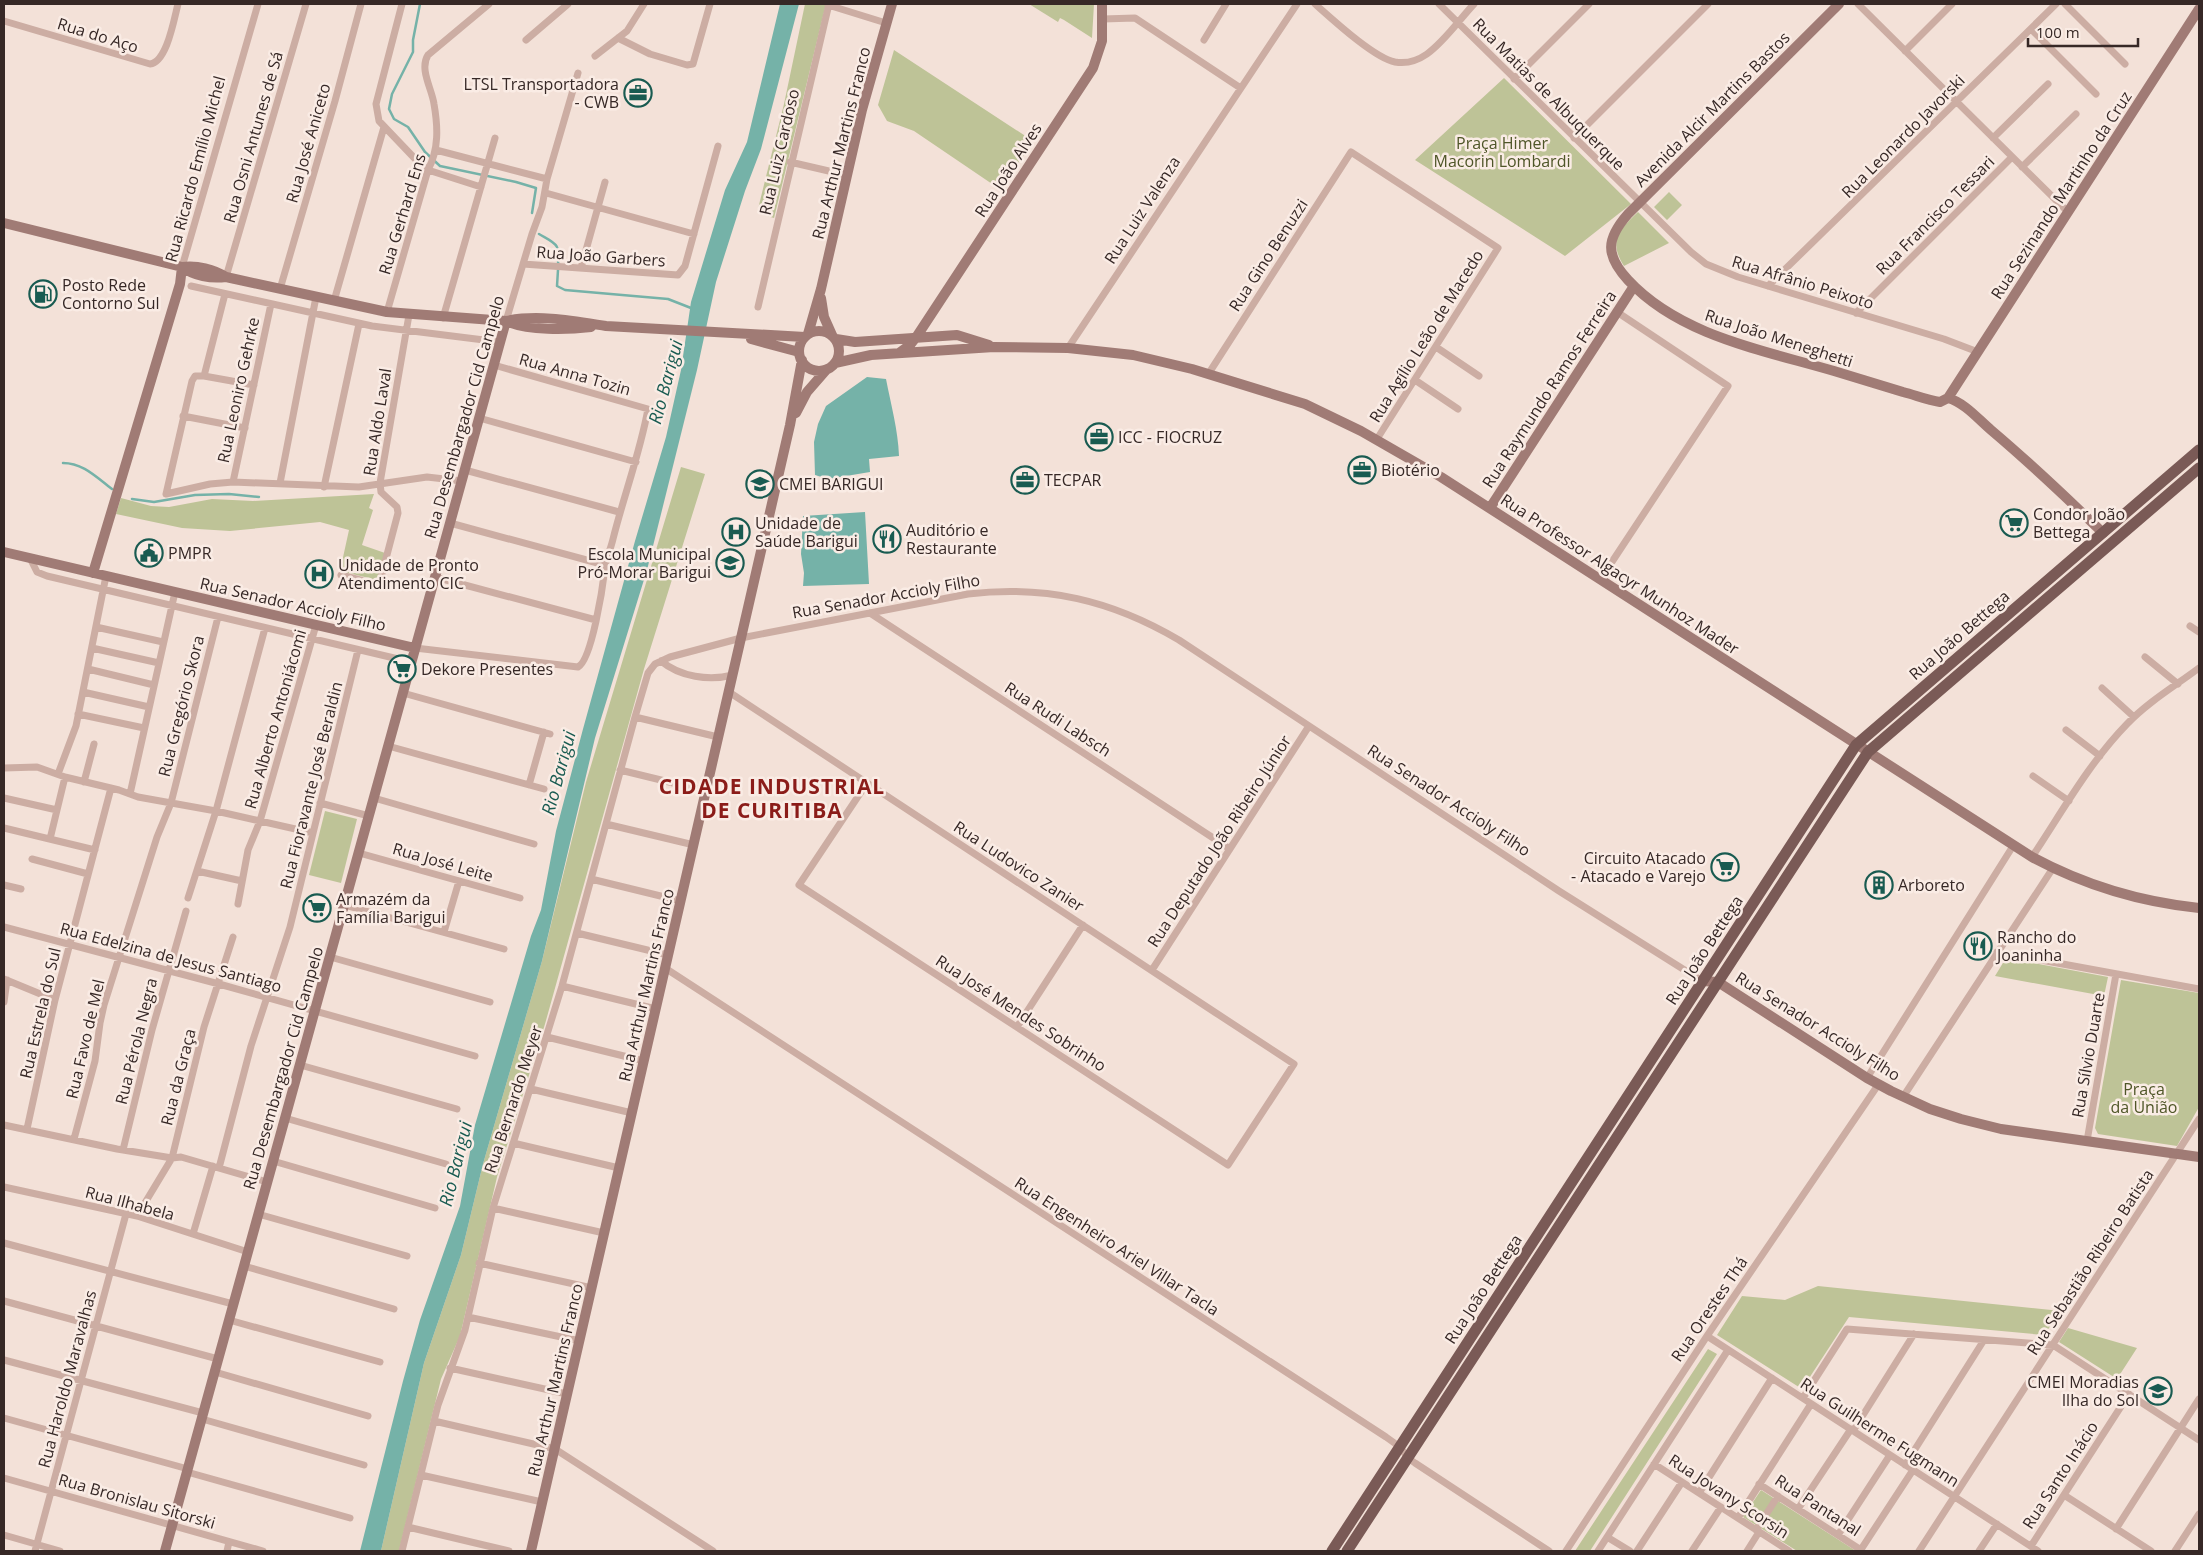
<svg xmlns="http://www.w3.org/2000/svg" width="2203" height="1555" viewBox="0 0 2203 1555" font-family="'Open Sans',sans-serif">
<rect width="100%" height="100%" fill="#f3e1d8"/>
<path fill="#bec397" d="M 805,4 L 826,4 L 774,218 L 757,213 L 784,104 Z
M 1029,4 L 1094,4 L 1092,38 L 1064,20 L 1060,18 L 1058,22 Z
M 894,50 L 1033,141 L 1001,190 L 914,131 L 887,121 L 878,105 Z
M 1504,78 L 1631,204 L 1565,256 L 1415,160 Z
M 1669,192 L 1682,205 L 1667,220 L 1654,207 Z
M 1638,212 L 1669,243 L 1624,266 C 1608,241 1619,230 1638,212 Z
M 681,467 L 705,474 L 644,669 L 545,1024 L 497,1177 L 460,1336 L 441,1379 L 399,1551 L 381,1551 L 424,1363 L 461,1255 L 483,1164 L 542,961 L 586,782 Z
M 374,494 L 369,508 L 373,510 L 362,545 L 385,553 L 377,580 L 340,571 L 349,530 L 320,522 L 230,531 L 182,528 L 116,514 L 121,498 L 151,506 L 169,507 L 212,499 L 253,501 Z
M 325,811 L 357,819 L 341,883 L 309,875 Z
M 2006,958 L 2108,977 L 2104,996 L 1995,976 Z
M 2121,980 L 2199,993 L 2199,1107 L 2177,1146 L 2098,1134 L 2095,1128 Z
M 1818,1286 L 2061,1311 L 2044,1335 L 1849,1317 L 1802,1389 L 1717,1335 L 1742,1296 L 1785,1300 Z
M 2068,1328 L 2137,1348 L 2117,1379 L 2059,1342 Z
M 1708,1349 L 1717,1354 L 1590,1551 L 1575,1551 Z
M 1761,1490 L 1856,1551 L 1797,1551 L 1743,1517 Z"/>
<path fill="#75b2a8" d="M 780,4 L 799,4 L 761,149 L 745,191 L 716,282 L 697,370 L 647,570 L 595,738 L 542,961 L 483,1164 L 461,1255 L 424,1363 L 381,1551 L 360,1551 L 403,1381 L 420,1320 L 460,1206 L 475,1125 L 531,936 L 541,910 L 556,831 L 583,729 L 635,541 L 666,437 L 681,370 L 691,302 L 725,190 L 747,142 Z
M 867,377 L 886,379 C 891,405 898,430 899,456 L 869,459 L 870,472 L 828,479 L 815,475 L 814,442 L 818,424 L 826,406 Z
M 865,512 L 869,584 L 803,586 L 804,573 L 801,554 L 803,516 Z"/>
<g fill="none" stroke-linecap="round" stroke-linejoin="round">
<path stroke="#75b2a8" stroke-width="2.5" d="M 420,4 L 413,40 L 413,52 L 392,94 L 389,109 L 394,119 L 408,127 L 425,152 L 440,166 L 516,182 L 536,188 L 532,213
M 539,234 C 556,244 560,243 558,264
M 558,270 L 557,286 L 565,290 L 668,299 L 691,308
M 63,463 C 83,463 96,477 112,489
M 132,499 L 154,502 L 195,495 L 229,494 L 259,497"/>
<path stroke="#ccada3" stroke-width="7" d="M 402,4 L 376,104 L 379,121 L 420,164 L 428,170 L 481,187
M 1315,4 C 1332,19 1374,58 1395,62 C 1407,64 1417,61 1427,54 C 1445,41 1459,20 1474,4
M 1439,4 L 1691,252 L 1706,264 L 1738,277 L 1944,339 L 1978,352
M 1858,4 L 2068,212
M 2065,4 L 2125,64
M 828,5 L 886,23
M 1103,19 L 1135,18 L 1239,87
M 4,21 L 150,64 C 167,62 174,19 178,4
M 2031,29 L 2096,94
M 618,38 L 650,54 L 687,65 L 693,64 L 710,4
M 526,40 L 568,4
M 1204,40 L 1226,4
M 1905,51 L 1952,4
M 595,56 L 627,31 L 644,4
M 1514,79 L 1589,4
M 1574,138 L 1708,4
M 1993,138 L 2048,84
M 436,150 L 547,179
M 790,162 L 846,175
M 2022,167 L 2076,114
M 546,193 L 694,234
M 523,264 L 678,275 L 685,266 L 718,146
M 182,267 L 258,4
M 581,268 L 605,182
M 226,277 L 306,4
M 191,286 L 372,326 L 500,342
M 1768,286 L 2056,4
M 280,289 L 335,101 L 361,4
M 225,294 L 204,376 L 195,376 L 192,381 L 166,494 L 210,484 L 233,482 L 359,487 L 427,477 L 462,481
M 334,301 L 384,127
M 758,307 L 829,4
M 387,312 L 428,170 C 439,149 438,127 434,104 C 432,89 419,69 428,55 L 489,4
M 1856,313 L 2012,157
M 443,318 L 495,138
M 506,321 L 532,234 L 542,207 L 547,179 L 578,73
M 1436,347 L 1479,376
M 1068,348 L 1297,4
M 1209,373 L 1351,152 L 1498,248 L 1377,439
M 204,376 L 254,385
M 1415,380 L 1458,409
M 183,416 L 245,428
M 479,418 L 636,462
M 465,470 L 619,512
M 233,482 L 271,304
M 280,483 L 316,297
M 324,487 L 359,324
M 450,523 L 605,565
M 30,558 L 37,572 L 47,576 L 411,662
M 341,575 L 379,585 L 398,513 L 397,507 L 381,492 L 380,483 L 409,315
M 435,577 L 596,620
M 1600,580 L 1728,386 L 1617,312
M 870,613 L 1230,849
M 2190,626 L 2199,632
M 96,627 L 163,642
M 92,648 L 159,663
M 415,648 L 578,667 C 592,660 603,585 605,568 C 606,559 611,548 613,539 C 624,495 640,453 648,409 L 494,365
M 2145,657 L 2178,684
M 661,661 C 680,677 709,681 733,675
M 88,669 L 154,685
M 2102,688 L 2134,717
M 83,692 L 149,707
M 729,692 L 1216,1013 L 1294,1064 L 1228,1165 L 799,885 L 867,783
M 403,693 L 550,734
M 78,714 L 144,728
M 635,717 L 718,737
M 2066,730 L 2100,756
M 388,746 L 544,789
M 4,768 L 37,767 L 65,777 L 119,790 L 138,797 L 216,811 L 313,833
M 620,770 L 706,791
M 58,774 L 76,726 L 106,576
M 2033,776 L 2069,801
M 84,782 L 94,744
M 529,785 L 544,732
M 130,794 L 175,592
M 4,798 L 57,810
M 374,798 L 534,844
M 320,803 L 369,816
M 606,824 L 694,845
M 4,828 L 95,850
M 50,839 L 65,777
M 359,853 L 520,898
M 2032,857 C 2062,812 2089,763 2127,724 C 2148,702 2175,686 2199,668
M 32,859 L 88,874
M 197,871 L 242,881
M 591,879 L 681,901
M 4,885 L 21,889
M 188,898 L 216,811 L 265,628
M 238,904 L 248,850 L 260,821 L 316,625
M 344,905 L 504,949
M 4,927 L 219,984 L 475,1056
M 444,932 L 459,881
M 577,933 L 668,955
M 1997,952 L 2199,989
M 330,957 L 490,1002
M 665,968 L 1386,1437 L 1400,1447 L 1408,1458 L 1415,1463 L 1549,1551
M 1152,970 L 1309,726
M 4,979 L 55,1000
M 562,986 L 656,1009
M 4,1002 L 7,980
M 1017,1027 L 1083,925
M 547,1037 L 644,1061
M 300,1065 L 457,1109
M 1867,1078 L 2013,846
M 531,1089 L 632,1113
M 1903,1097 L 2053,868
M 285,1118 L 446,1164
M 4,1125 L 117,1149 L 172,1158 L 181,1157 L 267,1182
M 27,1129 L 55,1000 L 111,788
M 74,1139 L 95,1061 L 100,1023 L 104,1005 L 157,837 L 171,803 L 218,617
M 2087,1141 L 2116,974
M 513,1143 L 619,1168
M 123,1150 L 152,1030 L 186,911
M 273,1161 L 435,1208
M 219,1168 L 251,1046 L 290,927 L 358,650
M 4,1187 L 137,1216 L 248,1252
M 493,1208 L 604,1233
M 258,1214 L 407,1256
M 137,1216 L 172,1158 L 204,1027 L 233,937
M 193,1234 L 213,1166
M 4,1243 L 233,1304
M 479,1263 L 592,1288
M 244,1266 L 394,1309
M 4,1301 L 218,1359
M 468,1317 L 580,1341
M 229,1320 L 380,1362
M 1707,1336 L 2038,1551
M 4,1360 L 203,1413
M 450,1368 L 567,1394
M 215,1372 L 368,1416
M 1803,1398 L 1847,1329 L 2053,1345 L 2199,1440
M 4,1418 L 188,1469
M 202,1419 L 364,1465
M 434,1421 L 555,1449 L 713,1551
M 1853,1431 L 1914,1334
M 1654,1464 L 1789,1551
M 1905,1465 L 1984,1340
M 187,1472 L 350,1518
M 421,1475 L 542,1502
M 4,1478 L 263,1551
M 1759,1484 L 1861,1550
M 1699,1493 L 1772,1378
M 2064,1495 L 2151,1551
M 1798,1509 L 1851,1429
M 1738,1518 L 1811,1404
M 408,1527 L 509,1551
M 2116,1529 L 2199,1399
M 1756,1530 L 1778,1496
M 4,1535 L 60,1551
M 1838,1535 L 1890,1455
M 1607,1537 L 1630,1551
M 2031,1546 L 2129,1394
M 35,1551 L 126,1214
M 227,1551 L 229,1542
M 402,1551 L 438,1405 L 465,1330 L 493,1208 L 562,986 L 635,717 L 648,673 L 655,664 L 670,657 L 741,638 L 968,594 C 1046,585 1111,600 1179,640 L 1559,891 L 1702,981
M 1566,1551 L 1707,1336 L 1878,1085
M 1598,1551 L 1728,1350
M 1637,1551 L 1682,1482
M 1692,1551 L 1721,1507
M 1747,1551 L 1759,1532
M 1860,1551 L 1913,1470
M 1919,1551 L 2199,1119
M 1979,1551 L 1997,1524
M 2175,1551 L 2199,1514"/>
<path stroke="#a07b75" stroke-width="10" d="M 1839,4 L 1628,214 C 1606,239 1605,255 1628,280 C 1680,336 1763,350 1834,371 C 1857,378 1880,385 1903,392 C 1915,395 1927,400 1940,402 L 1948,398 L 2199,9
M 4,223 L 182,267 C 197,265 214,269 226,277
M 182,267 C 194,276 211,279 226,277 L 387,312 L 506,321 C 538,314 574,321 606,326 L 805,337
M 821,298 L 824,317 L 832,335
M 506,321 C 528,331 567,330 591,327
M799 351a20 20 0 1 1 40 0a20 20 0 1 1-40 0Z
M 808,334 L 821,289 L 862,110 L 892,4
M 751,339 L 799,352
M 836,339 L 855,342 L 957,335 L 989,345
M 899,353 L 910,345 L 917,336 L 1093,68 L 1102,41 L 1102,4
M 835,363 L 871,355 L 994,347 L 1068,348 L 1133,355 L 1192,369 L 1305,404 L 1361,431 L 1441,477 L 2032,857 C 2084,885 2141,902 2199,908
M 1948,398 C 1965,403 1978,419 1991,430 C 2030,463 2066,497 2103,533
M 796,413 L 807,392 L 827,369
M 1490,508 L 1634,286
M 4,552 L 415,648
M 93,573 L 180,284 L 182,267
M 1702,981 L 1718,982 L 1867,1078 L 1891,1091 L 1930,1109 L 1961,1119 L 2001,1129 L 2199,1157
M 165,1551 L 506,321
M 531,1551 L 790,425 L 802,360"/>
<path stroke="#7a5a56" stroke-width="11" d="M 1332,1551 L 1856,745 L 2199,450
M 1347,1551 L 1868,752 L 2199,468"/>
</g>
<defs>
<g id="office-ring" transform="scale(1.4375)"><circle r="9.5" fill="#faece5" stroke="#195b51" stroke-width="1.5"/><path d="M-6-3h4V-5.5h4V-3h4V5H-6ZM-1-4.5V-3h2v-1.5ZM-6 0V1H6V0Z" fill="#195b51"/></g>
<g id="fuel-ring" transform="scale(1.4375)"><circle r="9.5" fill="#faece5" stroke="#195b51" stroke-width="1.5"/><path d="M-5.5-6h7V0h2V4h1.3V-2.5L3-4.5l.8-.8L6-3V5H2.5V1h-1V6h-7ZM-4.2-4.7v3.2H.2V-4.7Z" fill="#195b51"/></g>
<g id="school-ring" transform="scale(1.4375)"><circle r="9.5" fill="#faece5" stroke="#195b51" stroke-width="1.5"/><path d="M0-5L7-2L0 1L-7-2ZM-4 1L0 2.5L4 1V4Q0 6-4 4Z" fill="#195b51"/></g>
<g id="supermarket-ring" transform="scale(1.4375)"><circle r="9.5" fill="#faece5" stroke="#195b51" stroke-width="1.5"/><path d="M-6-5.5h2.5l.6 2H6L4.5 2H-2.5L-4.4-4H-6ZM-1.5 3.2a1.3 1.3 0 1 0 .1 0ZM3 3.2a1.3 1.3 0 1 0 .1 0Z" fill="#195b51"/></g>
<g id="hospital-ring" transform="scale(1.4375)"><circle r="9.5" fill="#faece5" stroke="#195b51" stroke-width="1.5"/><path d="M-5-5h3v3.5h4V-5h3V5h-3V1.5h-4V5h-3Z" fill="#195b51"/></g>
<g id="restaurant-ring" transform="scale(1.4375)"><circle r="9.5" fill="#faece5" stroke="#195b51" stroke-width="1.5"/><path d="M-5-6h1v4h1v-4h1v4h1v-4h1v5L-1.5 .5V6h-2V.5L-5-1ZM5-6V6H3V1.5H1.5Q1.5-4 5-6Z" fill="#195b51"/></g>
<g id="civic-ring" transform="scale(1.4375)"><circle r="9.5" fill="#faece5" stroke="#195b51" stroke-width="1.5"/><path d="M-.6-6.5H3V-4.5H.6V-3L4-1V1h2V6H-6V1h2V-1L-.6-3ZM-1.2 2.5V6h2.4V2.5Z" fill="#195b51"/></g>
<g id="building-ring" transform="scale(1.4375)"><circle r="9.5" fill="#faece5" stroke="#195b51" stroke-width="1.5"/><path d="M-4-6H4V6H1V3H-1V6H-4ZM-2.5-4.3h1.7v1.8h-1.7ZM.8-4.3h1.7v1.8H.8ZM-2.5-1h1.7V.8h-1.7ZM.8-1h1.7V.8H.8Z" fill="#195b51"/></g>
</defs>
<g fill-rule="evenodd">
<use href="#office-ring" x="638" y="93"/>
<use href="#fuel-ring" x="43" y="294"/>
<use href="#office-ring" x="1099" y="437"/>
<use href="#office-ring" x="1362" y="470"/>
<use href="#office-ring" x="1025" y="480"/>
<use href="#school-ring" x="760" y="484"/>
<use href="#supermarket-ring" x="2014" y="523"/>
<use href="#hospital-ring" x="736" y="532"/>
<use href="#restaurant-ring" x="887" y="539"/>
<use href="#civic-ring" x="149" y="553"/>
<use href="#school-ring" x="730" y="563"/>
<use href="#hospital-ring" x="319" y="574"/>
<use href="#supermarket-ring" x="402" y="669"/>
<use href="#supermarket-ring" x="1725" y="867"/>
<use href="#building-ring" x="1879" y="885"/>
<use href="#supermarket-ring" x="317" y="908"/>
<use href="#restaurant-ring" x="1978" y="946"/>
<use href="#school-ring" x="2158" y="1391"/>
</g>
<g text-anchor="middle" stroke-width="5" stroke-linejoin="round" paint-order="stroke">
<g font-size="16" fill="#362826" stroke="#faece5">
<text transform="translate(98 35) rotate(17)" y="6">Rua do Aço</text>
<text transform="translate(1549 94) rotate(45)" y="6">Rua Matias de Albuquerque</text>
<text transform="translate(1712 109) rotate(-45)" y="6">Avenida Alcir Martins Bastos</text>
<text transform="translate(1903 136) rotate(-45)" y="6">Rua Leonardo Javorski</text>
<text transform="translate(253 137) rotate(-74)" y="6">Rua Osni Antunes de Sá</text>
<text transform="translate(308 143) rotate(-74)" y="6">Rua José Aniceto</text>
<text transform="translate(841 143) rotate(-76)" y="6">Rua Arthur Martins Franco</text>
<text transform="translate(779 152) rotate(-77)" y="6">Rua Luiz Cardoso</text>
<text transform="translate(195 169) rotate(-75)" y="6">Rua Ricardo Emílio Michel</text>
<text transform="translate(1008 170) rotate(-57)" y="6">Rua João Alves</text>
<text transform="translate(2061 195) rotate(-57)" y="6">Rua Sezinando Martinho da Cruz</text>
<text transform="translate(1142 210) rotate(-57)" y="6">Rua Luiz Valenza</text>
<text transform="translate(402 214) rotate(-73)" y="6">Rua Gerhard Ens</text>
<text transform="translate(1935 215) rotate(-45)" y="6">Rua Francisco Tessari</text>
<text transform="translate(1268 255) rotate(-57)" y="6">Rua Gino Benuzzi</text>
<text transform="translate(601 256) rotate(4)" y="6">Rua João Garbers</text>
<text transform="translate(1803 282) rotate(17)" y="6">Rua Afrânio Peixoto</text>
<text transform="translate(1426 336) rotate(-58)" y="6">Rua Agílio Leão de Macedo</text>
<text transform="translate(1779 338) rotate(18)" y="6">Rua João Meneghetti</text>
<text transform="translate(575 374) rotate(16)" y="6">Rua Anna Tozin</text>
<text transform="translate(1549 389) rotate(-57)" y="6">Rua Raymundo Ramos Ferreira</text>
<text transform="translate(238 390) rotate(-78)" y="6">Rua Leoniro Gehrke</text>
<text transform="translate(464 417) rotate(-74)" y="6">Rua Desembargador Cid Campelo</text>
<text transform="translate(377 422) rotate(-81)" y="6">Rua Aldo Laval</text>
<text transform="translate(1620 574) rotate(33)" y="6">Rua Professor Algacyr Munhoz Mader</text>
<text transform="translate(886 596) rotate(-10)" y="6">Rua Senador Accioly Filho</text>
<text transform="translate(293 604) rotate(13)" y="6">Rua Senador Accioly Filho</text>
<text transform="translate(1959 635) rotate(-41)" y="6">Rua João Bettega</text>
<text transform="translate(181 706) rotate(-76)" y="6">Rua Gregório Skora</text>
<text transform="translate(275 719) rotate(-74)" y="6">Rua Alberto Antoniácomi</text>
<text transform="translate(1058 719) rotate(33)" y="6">Rua Rudi Labsch</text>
<text transform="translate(311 785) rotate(-76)" y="6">Rua Fioravante José Beraldin</text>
<text transform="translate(1449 800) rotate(33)" y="6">Rua Senador Accioly Filho</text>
<text transform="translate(1219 841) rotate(-57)" y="6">Rua Deputado João Ribeiro Júnior</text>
<text transform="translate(443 862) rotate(16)" y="6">Rua José Leite</text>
<text transform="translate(1019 866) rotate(33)" y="6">Rua Ludovico Zanier</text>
<text transform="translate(1704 950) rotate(-57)" y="6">Rua João Bettega</text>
<text transform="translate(171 957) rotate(15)" y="6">Rua Edelzina de Jesus Santiago</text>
<text transform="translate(646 985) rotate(-77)" y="6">Rua Arthur Martins Franco</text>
<text transform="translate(40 1013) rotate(-77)" y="6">Rua Estrela do Sul</text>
<text transform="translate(1021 1013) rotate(33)" y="6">Rua José Mendes Sobrinho</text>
<text transform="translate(1818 1026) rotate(32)" y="6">Rua Senador Accioly Filho</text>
<text transform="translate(85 1039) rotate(-77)" y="6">Rua Favo de Mel</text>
<text transform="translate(136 1041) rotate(-76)" y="6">Rua Pérola Negra</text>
<text transform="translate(2088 1055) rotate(-80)" y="6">Rua Sílvio Duarte</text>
<text transform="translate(283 1068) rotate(-74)" y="6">Rua Desembargador Cid Campelo</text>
<text transform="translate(178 1077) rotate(-76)" y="6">Rua da Graça</text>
<text transform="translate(513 1099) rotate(-72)" y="6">Rua Bernardo Meyer</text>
<text transform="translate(130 1203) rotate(15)" y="6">Rua Ilhabela</text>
<text transform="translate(1117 1246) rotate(33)" y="6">Rua Engenheiro Ariel Villar Tacla</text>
<text transform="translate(2090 1262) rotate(-57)" y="6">Rua Sebastião Ribeiro Batista</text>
<text transform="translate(1483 1289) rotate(-57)" y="6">Rua João Bettega</text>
<text transform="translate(1709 1309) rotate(-56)" y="6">Rua Orestes Thá</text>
<text transform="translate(67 1379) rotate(-75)" y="6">Rua Haroldo Maravalhas</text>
<text transform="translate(555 1380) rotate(-77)" y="6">Rua Arthur Martins Franco</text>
<text transform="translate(1880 1432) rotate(33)" y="6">Rua Guilherme Fugmann</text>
<text transform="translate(2060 1475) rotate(-57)" y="6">Rua Santo Inácio</text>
<text transform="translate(1729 1496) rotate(33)" y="6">Rua Jovany Scorsin</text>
<text transform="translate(137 1501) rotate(16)" y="6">Rua Bronislau Sitorski</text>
<text transform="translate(1818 1505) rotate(33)" y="6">Rua Pantanal</text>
</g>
<g font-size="16" fill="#362826" stroke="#faece5" text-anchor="start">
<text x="619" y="90" text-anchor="end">LTSL Transportadora<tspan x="619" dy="18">- CWB</tspan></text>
<text x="62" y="291">Posto Rede<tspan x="62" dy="18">Contorno Sul</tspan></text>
<text x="1118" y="443">ICC - FIOCRUZ</text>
<text x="1381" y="476">Biotério</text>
<text x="1044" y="486">TECPAR</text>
<text x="779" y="490">CMEI BARIGUI</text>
<text x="2033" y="520">Condor João<tspan x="2033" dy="18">Bettega</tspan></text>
<text x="755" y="529">Unidade de<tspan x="755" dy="18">Saúde Barigui</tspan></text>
<text x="906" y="536">Auditório e<tspan x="906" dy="18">Restaurante</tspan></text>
<text x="168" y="559">PMPR</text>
<text x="711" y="560" text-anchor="end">Escola Municipal<tspan x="711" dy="18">Pró-Morar Barigui</tspan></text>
<text x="338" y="571">Unidade de Pronto<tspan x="338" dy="18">Atendimento CIC</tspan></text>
<text x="421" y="675">Dekore Presentes</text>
<text x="1706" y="864" text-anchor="end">Circuito Atacado<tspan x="1706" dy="18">- Atacado e Varejo</tspan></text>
<text x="1898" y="891">Arboreto</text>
<text x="336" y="905">Armazém da<tspan x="336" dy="18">Família Barigui</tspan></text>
<text x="1997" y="943">Rancho do<tspan x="1997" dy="18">Joaninha</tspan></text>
<text x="2139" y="1388" text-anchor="end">CMEI Moradias<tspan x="2139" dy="18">Ilha do Sol</tspan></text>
</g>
<g font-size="16" fill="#4f5628" stroke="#faece5">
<text x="1502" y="149">Praça Himer<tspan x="1502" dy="18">Macorin Lombardi</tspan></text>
<text x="2144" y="1095">Praça<tspan x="2144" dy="18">da União</tspan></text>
</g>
<g font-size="18" font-style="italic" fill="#195b51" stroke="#faece5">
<text transform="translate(666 382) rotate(-75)" y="6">Rio Barigui</text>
<text transform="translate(559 773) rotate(-75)" y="6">Rio Barigui</text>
<text transform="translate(456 1164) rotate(-76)" y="6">Rio Barigui</text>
</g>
<g font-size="21" font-weight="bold" letter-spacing="1" fill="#8b1c19" stroke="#faece5">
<text x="772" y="794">CIDADE INDUSTRIAL<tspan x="772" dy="24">DE CURITIBA</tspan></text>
</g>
</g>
<rect width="2203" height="1555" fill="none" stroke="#362826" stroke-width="10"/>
<path d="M2028 38v8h110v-8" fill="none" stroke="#362826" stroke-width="2.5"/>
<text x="2036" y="38" font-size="15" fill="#362826" stroke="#faece5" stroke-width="4" paint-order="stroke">100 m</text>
</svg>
